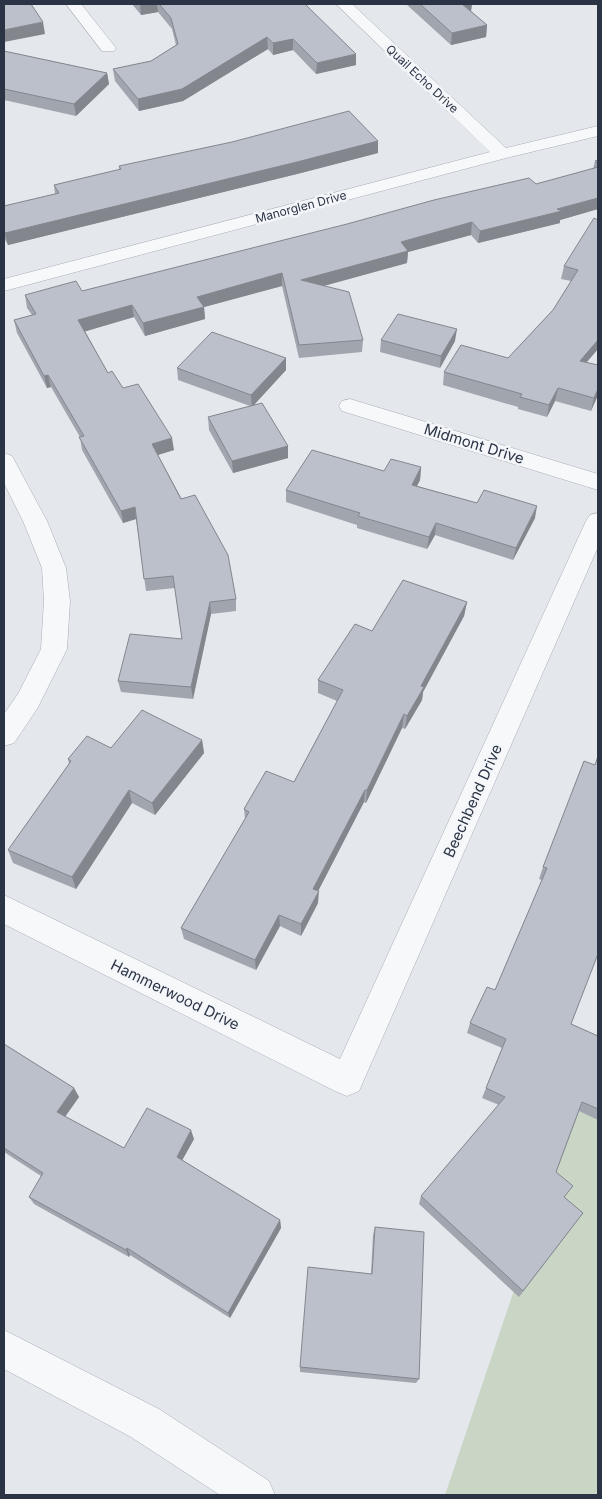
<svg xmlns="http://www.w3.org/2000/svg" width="602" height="1499" viewBox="0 0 602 1499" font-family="Inter,sans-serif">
<rect width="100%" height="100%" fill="#e4e7ec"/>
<path fill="#c9d6c5" d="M 598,1041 L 598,1495 L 445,1495 Z"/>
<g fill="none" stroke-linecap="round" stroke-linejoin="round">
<g stroke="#a9aeb7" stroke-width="1">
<path id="minor" d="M 66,4 L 81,4 L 116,48 L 114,51 L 102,51 Z
M 336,4 L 352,4 L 506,148 L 598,126 L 598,136 L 506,158 L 4,291 L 4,279 L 490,152 Z
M 350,399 L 598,474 L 598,490 L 342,411 L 339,406 L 342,401 Z
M 4,453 L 12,456 L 47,521 L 66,568 L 70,601 L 67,649 L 37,709 L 14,743 L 4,746 L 4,714 L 18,694 L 41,649 L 44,601 L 42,568 L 23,521 L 4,483 Z
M 598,513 L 598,547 L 359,1091 L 347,1096 L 335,1091 L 4,924 L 4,895 L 340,1059 L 586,521 L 590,515 Z
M 4,1330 L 159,1409 L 269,1481 L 275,1495 L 220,1495 L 131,1437 L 4,1369 Z"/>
</g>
<use href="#minor" fill="#f7f8fa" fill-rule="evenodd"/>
</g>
<path fill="#a1a5ae" d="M 132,4 L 305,4 L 356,65 L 316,74 L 293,50 L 273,55 L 268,49 L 183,101 L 139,111 L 115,81 L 113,69 L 151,61 L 176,45 L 172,29 L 158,12 L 141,15 Z
M 406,4 L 472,4 L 471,11 L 487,25 L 486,37 L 451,45 Z
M 4,51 L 107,73 L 109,84 L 76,116 L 4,100 Z
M 378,153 L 297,174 L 8,245 L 4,238 L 4,206 L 55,194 L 54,185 L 119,170 L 119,166 Z
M 598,160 L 598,209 L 560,220 L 560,223 L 478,243 L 471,235 L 408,252 L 407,263 L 324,286 L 363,340 L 362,352 L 299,358 L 282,286 L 204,307 L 205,319 L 145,336 L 134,317 L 85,331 L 108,373 L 123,388 L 174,450 L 158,455 L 236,599 L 236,611 L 211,614 L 193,699 L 121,692 L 118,681 L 182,639 L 175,588 L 146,591 L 136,519 L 123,523 L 82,450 L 80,437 L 51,387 L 47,388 L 17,333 L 14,320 L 32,315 L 27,308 L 25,295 L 82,291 L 536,184 L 593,169 L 595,161 Z
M 598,220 L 598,349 L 587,362 L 598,395 L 591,411 L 555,401 L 547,417 L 518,409 L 518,407 L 443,385 L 444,372 L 508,358 L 553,310 L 571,281 L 561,279 L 564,266 Z
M 381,340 L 455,341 L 440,368 L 380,352 Z
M 286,358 L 286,370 L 254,405 L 288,446 L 288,458 L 233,473 L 209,430 L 208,417 L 250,406 L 178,380 L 177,368 Z
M 421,467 L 420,480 L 417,486 L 477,503 L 535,518 L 513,560 L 435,535 L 427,549 L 357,528 L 357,525 L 286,502 L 286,490 L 384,471 Z
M 467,602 L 464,616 L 423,692 L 422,700 L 405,729 L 402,728 L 366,803 L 364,802 L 318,891 L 318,903 L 301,936 L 280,926 L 256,970 L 184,939 L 181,928 L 245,819 L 244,809 L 294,782 L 337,701 L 318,693 L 318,680 L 372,631 Z
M 202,740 L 204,753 L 155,815 L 132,803 L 76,889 L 13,863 L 8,850 L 69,764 L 68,759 L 111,748 Z
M 584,761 L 571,1024 L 598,1036 L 598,1120 L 579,1111 L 556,1172 L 564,1197 L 583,1213 L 519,1297 L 419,1204 L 421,1196 L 499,1105 L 482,1098 L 502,1048 L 467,1033 L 470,1023 L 495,990 L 542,880 L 539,879 L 543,867 Z
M 4,1044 L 74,1088 L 79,1097 L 65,1117 L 124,1148 L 194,1139 L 182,1160 L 280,1220 L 281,1228 L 230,1318 L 130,1255 L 129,1257 L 34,1204 L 29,1197 L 41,1176 L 4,1152 Z
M 375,1227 L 419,1379 L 416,1383 L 300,1372 L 300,1367 L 371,1274 L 373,1235 Z"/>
<path fill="#83868d" d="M 140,4 L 157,4 L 158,12 L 141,15 Z
M 460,4 L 472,4 L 471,11 L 459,14 Z
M 43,22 L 45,34 L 4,42 L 4,30 Z
M 487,25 L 486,37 L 451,45 L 452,33 Z
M 267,37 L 268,49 L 183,101 L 139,111 L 138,99 Z
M 293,39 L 293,50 L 273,55 L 273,43 Z
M 356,54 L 356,65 L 316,74 L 317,63 Z
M 107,73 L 109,84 L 76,116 L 74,104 Z
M 378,141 L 378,153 L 297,174 L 8,245 L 5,233 Z
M 598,198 L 598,209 L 560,220 L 560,223 L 478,243 L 480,231 Z
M 472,222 L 471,235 L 408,252 L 407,263 L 301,292 L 301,280 L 401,242 Z
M 282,273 L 282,286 L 204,307 L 205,319 L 145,336 L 143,323 L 197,297 Z
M 132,305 L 134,317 L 80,333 L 78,320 Z
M 457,329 L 455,341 L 440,368 L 441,356 Z
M 598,340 L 598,349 L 577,373 L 580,361 Z
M 286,358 L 286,370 L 252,407 L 251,395 Z
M 48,375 L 51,387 L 47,388 L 44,376 Z
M 558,388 L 555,401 L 547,417 L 549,405 Z
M 598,389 L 598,395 L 591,411 L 594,398 Z
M 172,438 L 174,450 L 154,456 L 152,444 Z
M 288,446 L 288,458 L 233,473 L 232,461 Z
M 421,467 L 420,480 L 411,497 L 412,485 Z
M 537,506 L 535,518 L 513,560 L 516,548 Z
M 135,507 L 136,519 L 123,523 L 121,511 Z
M 436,523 L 435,535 L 427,549 L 429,537 Z
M 210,602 L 211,614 L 193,699 L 191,687 Z
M 467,602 L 464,616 L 423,692 L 422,700 L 405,729 L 407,716 L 421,686 Z
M 404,714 L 402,728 L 366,803 L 367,790 Z
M 202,740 L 204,753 L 155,815 L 152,803 Z
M 129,790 L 132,803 L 76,889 L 72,877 Z
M 365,790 L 364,802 L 313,901 L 313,889 Z
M 319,891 L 318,903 L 301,936 L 301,924 Z
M 279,915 L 280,926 L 256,970 L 255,960 Z
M 74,1088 L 79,1097 L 61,1122 L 57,1112 Z
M 191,1130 L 194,1139 L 179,1166 L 177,1157 Z
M 280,1220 L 281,1228 L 230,1318 L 228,1313 Z
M 127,1248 L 130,1255 L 129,1257 L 126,1250 Z"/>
<path fill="#bbc0ca" stroke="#83868d" d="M 4,4 L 31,4 L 43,22 L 4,30 Z
M 159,4 L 305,4 L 356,54 L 317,63 L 293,39 L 273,43 L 267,37 L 182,89 L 138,99 L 113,69 L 151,61 L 178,44 L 171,18 Z
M 420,4 L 462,4 L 487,25 L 452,33 Z
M 4,51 L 107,73 L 74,104 L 4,89 Z
M 349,111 L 378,141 L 297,162 L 5,233 L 4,231 L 4,206 L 59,193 L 54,185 L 121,169 L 119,166 L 232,142 Z
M 598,160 L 598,164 L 595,161 Z
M 598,167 L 598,198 L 557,209 L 562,211 L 480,231 L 472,222 L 401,242 L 408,251 L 301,280 L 349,292 L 363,340 L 299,345 L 282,273 L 197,297 L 204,307 L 143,323 L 132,305 L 78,320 L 108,373 L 112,371 L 123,388 L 138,384 L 172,438 L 152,444 L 181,499 L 195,495 L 228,555 L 236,599 L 210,602 L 191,687 L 118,681 L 130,634 L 182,639 L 173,576 L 144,579 L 135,507 L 121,511 L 79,437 L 84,436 L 48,375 L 44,376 L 14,320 L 36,314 L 25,295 L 76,281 L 82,291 L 347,224 L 434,200 L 529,178 L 536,184 Z
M 594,218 L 598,220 L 598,340 L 580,361 L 598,365 L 598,389 L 594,398 L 558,388 L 549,405 L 520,397 L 522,394 L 444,372 L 461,345 L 508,358 L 553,310 L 578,270 L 564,266 Z
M 398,314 L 457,329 L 441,356 L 381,340 Z
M 212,332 L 286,358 L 251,395 L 177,368 Z
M 262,403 L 288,446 L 232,461 L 208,417 Z
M 312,450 L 384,471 L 391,459 L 421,467 L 412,485 L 477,503 L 484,490 L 537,506 L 516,548 L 436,523 L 429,537 L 358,516 L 360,513 L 286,490 Z
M 403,580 L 467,602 L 421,686 L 424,687 L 407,716 L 404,714 L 367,790 L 365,790 L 313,889 L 319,891 L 301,924 L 279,915 L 255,960 L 181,928 L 249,812 L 244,809 L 266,771 L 294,782 L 343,690 L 318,680 L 355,624 L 372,631 Z
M 142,710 L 202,740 L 152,803 L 129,790 L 72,877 L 8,850 L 71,761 L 68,759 L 87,736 L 111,748 Z
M 598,756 L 598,954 L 571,1024 L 598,1036 L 598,1109 L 582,1102 L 556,1172 L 573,1186 L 564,1197 L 583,1213 L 523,1291 L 421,1196 L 505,1097 L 486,1088 L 506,1039 L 470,1023 L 487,987 L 495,990 L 547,868 L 543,867 L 584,761 L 595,765 Z
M 4,1044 L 74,1088 L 57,1112 L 124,1148 L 147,1108 L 191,1130 L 177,1157 L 280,1220 L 228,1313 L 127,1248 L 126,1250 L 29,1197 L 43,1173 L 4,1148 Z
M 375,1227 L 424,1232 L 419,1379 L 300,1367 L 308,1267 L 372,1274 Z"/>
<g text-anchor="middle" stroke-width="5" stroke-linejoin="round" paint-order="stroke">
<g font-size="12" fill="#2b3445" stroke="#f4f6f9">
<text transform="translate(422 79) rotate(43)" y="4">Quail Echo Drive</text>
<text transform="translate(301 207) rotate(-15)" y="4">Manorglen Drive</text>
</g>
<g font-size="15" fill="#2b3445" stroke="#f4f6f9">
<text transform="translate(474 444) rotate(17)" y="5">Midmont Drive</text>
<text transform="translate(473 801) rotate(-66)" y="5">Beechbend Drive</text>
<text transform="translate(175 995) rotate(26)" y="5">Hammerwood Drive</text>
</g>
</g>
<rect width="602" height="1499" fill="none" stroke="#2b3445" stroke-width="10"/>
</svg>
